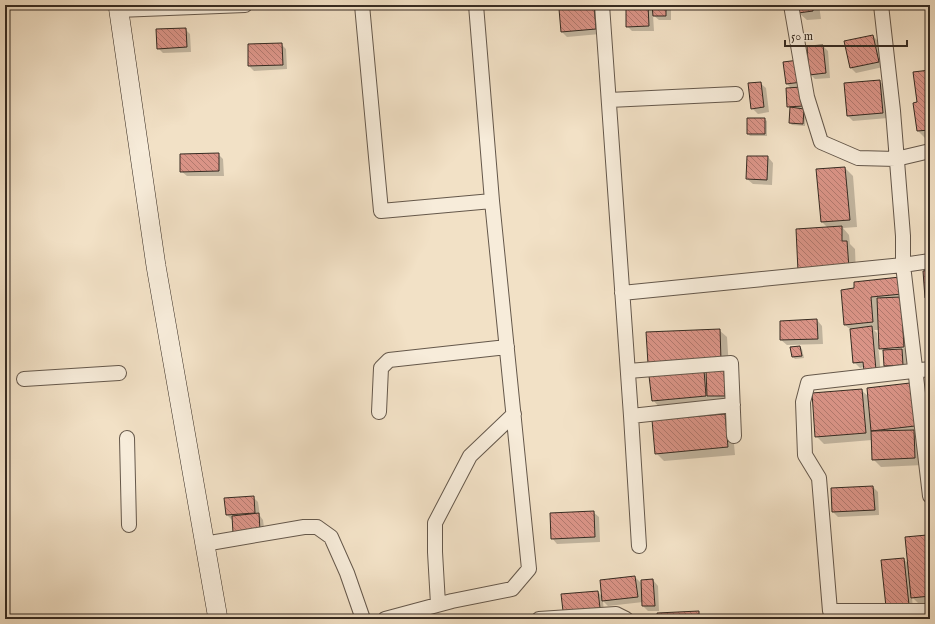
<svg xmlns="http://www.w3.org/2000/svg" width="935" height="624" viewBox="0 0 935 624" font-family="'IM FELL English',serif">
<defs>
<pattern id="building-back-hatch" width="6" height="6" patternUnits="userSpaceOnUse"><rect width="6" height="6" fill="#da9487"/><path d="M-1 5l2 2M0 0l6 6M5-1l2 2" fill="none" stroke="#b2796e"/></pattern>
</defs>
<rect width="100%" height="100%" fill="#f2e1c6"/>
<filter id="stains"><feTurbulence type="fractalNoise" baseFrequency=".005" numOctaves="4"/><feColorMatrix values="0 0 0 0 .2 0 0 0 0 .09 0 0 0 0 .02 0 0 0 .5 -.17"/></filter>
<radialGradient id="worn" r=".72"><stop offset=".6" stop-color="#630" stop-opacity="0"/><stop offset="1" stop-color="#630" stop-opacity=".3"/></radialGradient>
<path fill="#0003" fill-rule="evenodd" d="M 627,5 L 671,5 L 671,20 L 659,20 L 653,15 L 654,31 L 632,31 L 627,26 Z
M 798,5 L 819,5 L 821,19 L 807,20 L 799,13 Z
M 920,5 L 930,5 L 930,8 L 923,9 Z
M 593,7 L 598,12 L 600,34 L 567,37 L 562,32 Z
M 185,29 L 190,34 L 191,52 L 163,53 L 158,48 Z
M 873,36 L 878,41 L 883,67 L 856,73 L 851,68 Z
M 281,44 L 286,49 L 287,69 L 254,71 L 249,66 Z
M 823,46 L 828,51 L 830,78 L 815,79 L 810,74 Z
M 799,61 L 806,111 L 805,126 L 792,125 L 790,123 L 791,109 L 788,106 L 791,88 L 787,84 L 784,63 Z
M 930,71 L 930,138 L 926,139 L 918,131 L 918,103 Z
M 879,81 L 885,86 L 888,118 L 853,121 L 848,116 Z
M 760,83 L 766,88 L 769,112 L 758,114 L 752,108 Z
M 764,119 L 767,121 L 767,136 L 750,136 L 748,134 Z
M 218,154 L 223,159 L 224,176 L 187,176 L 181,171 Z
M 768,157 L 773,163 L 772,185 L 753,184 L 747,179 Z
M 845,168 L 853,176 L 857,227 L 843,228 L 849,235 L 850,244 L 855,249 L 856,276 L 807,278 L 828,228 L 822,222 Z
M 900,278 L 908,286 L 909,302 L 905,302 L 908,306 L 911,355 L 907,355 L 908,370 L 890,371 L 885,366 L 884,352 L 880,348 L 879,330 L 874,330 L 877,333 L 881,375 L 870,376 L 865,371 L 864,367 L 860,368 L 854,362 L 851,330 L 845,325 L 842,290 L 855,289 L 855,283 ZM 909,346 L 909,348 L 886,349 L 886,347 Z
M 817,320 L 822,326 L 823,344 L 787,345 L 781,340 L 781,322 Z
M 719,330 L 727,337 L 729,368 L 657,371 Z
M 800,347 L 802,349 L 804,358 L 795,359 L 793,357 Z
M 723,371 L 728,376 L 729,400 L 660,408 L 653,400 L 704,372 L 707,375 Z
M 910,384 L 923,465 L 881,467 L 873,459 L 872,440 L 824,444 L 816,436 L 861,390 L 869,397 Z
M 724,415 L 732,422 L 735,455 L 664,461 L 656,453 Z
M 873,487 L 878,492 L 879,515 L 838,517 L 833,512 Z
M 253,497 L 258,502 L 260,516 L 263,520 L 265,536 L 232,520 L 227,515 Z
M 593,512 L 599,517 L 600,542 L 557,544 L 552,538 Z
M 927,536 L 930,539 L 930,604 L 920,605 L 912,597 L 913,610 L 892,612 L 903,559 L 909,564 Z
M 635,577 L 642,584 L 653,580 L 658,586 L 659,611 L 648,611 L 643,606 L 643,602 L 608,606 L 603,601 L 604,613 L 569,616 L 598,592 L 602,596 Z
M 698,612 L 703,619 L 659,619 Z"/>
<path fill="url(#building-back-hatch)" stroke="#362b22" d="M 626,5 L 648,5 L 649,26 L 626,27 Z
M 652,5 L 666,5 L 666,16 L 653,16 Z
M 797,5 L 813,5 L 813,11 L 798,13 Z
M 594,6 L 596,29 L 561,32 L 559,9 Z
M 186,28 L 187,47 L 157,49 L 156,29 Z
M 873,35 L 879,62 L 850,68 L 844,41 Z
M 282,43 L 283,65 L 248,66 L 248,44 Z
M 823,45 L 826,73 L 809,75 L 807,46 Z
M 799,60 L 802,82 L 786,84 L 783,62 Z
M 930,70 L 930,130 L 917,131 L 913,103 L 917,102 L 913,72 Z
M 880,80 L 883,113 L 847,116 L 844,83 Z
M 761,82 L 764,107 L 751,109 L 748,83 Z
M 802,87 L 803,106 L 787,107 L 786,88 Z
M 790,107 L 804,109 L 803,124 L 789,123 Z
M 747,118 L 765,118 L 765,134 L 747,134 Z
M 219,153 L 219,171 L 180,172 L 180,154 Z
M 747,156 L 768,156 L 767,180 L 746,179 Z
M 845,167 L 850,220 L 821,222 L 816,169 Z
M 842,226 L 842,241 L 847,241 L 849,268 L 798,271 L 796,229 Z
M 930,270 L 930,298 L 925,298 L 923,271 Z
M 900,277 L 902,294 L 871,297 L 873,322 L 844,325 L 841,290 L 854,288 L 854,282 Z
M 901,297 L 904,347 L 879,349 L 877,298 Z
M 817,319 L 818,339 L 780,340 L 780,321 Z
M 872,326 L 876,370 L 864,371 L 863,362 L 853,363 L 850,329 Z
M 720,329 L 721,360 L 648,364 L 646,332 Z
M 800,346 L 802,356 L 792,357 L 790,347 Z
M 902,349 L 903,365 L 884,366 L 883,350 Z
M 704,370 L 706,396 L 652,401 L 649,376 Z
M 706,370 L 724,370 L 725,396 L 707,396 Z
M 910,383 L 915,426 L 871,431 L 867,388 Z
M 862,389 L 866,433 L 815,437 L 812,393 Z
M 725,414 L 728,447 L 655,454 L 652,420 Z
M 914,430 L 915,458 L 872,460 L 871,431 Z
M 873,486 L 875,510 L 832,512 L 831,488 Z
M 254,496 L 255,513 L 226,515 L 224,498 Z
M 594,511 L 595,537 L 551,539 L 550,513 Z
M 259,513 L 260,531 L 233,533 L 232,516 Z
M 927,535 L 930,564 L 930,596 L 911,598 L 905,537 Z
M 904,558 L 909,605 L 886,607 L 881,560 Z
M 635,576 L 638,597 L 602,601 L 600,580 Z
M 653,579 L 655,606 L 642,606 L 641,580 Z
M 598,591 L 600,608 L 563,611 L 561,594 Z
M 699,611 L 699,619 L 658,619 L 657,613 Z"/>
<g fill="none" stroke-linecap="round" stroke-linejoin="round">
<g stroke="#65584b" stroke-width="16">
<path id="street" d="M 362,5 L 381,211 L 492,201 L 476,5
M 602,5 L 631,416 L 639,546
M 791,5 L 807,97 L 821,142 L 858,158 L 896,159 L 930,151
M 118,10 L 245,5
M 609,100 L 736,94
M 930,261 L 903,265 L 930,496
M 622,293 L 903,265 L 903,236 L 893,111 L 881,5
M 930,369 L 808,383 L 803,402 L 805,455 L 819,478 L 830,611 L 930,611
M 628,371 L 731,363 L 734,436
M 24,379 L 119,373
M 379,412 L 381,368 L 389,360 L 507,347
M 631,416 L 733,405
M 127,438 L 129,525
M 204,544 L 304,527 L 317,527 L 331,537 L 347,573 L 363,619
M 438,604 L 435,552 L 435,523 L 470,456 L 514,414
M 385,619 L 452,601 L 512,589 L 529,569 L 492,201
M 539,619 L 616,614 L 626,619"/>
</g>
<g stroke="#362b22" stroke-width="20">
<path id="secondary" d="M 118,5 L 156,266 L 218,619"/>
</g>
<use href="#street" stroke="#f7ecda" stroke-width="14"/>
<use href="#secondary" stroke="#f7ecda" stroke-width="19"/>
</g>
<rect width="935" height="624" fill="none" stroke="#f2e1c6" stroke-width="20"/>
<rect x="6" y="6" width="923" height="612" fill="none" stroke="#362b22" stroke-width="2"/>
<rect x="10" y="10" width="915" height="604" fill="none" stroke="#362b22"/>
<path d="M785 40v6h122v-6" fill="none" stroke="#362b22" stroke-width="2"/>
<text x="791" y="40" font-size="12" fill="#362b22" stroke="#f7ecda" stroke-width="3" paint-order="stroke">50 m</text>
<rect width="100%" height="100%" filter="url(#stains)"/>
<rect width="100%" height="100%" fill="url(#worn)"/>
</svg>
